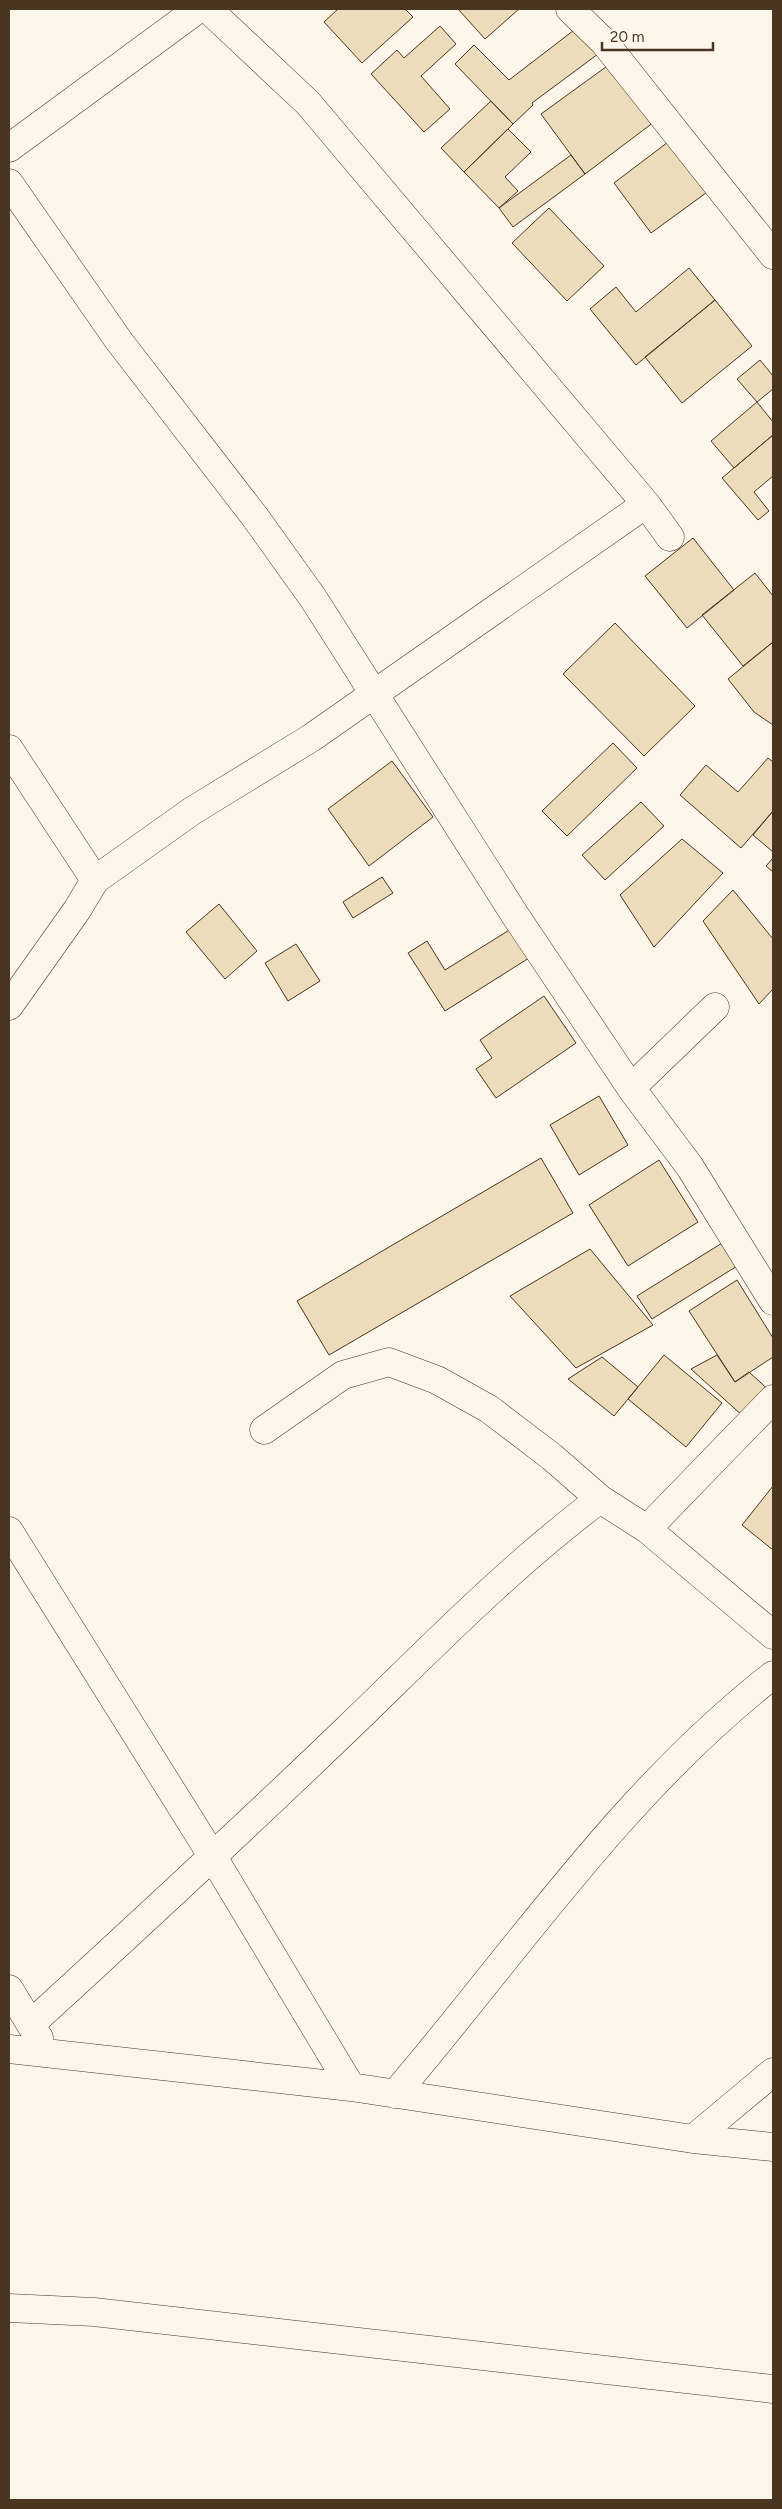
<svg xmlns="http://www.w3.org/2000/svg" width="782" height="2509" viewBox="0 0 782 2509" font-family="Figtree,sans-serif">
<rect width="100%" height="100%" fill="#fbf6e9"/>
<path fill="#ecdcbc" stroke="#4a3520" d="M 338,9 L 405,9 L 413,17 L 362,63 L 324,22 Z
M 458,9 L 519,9 L 485,39 Z
M 582,24 L 602,51 L 532,103 L 533,105 L 513,124 L 455,64 L 474,45 L 509,80 Z
M 440,26 L 456,44 L 421,76 L 450,109 L 424,132 L 371,74 L 397,50 L 404,58 Z
M 610,64 L 654,122 L 585,174 L 541,114 Z
M 491,101 L 513,124 L 464,172 L 441,148 Z
M 508,129 L 531,152 L 505,177 L 518,191 L 499,208 L 464,172 Z
M 672,139 L 710,190 L 651,233 L 614,183 Z
M 571,155 L 585,174 L 513,227 L 499,208 Z
M 549,208 L 604,266 L 567,301 L 512,243 Z
M 689,268 L 715,300 L 636,365 L 590,309 L 616,287 L 636,312 Z
M 715,300 L 752,346 L 682,403 L 645,357 Z
M 760,360 L 773,376 L 773,389 L 757,402 L 737,379 Z
M 757,402 L 773,422 L 773,435 L 734,468 L 711,441 Z
M 773,435 L 773,476 L 754,492 L 769,511 L 758,520 L 722,478 Z
M 693,538 L 734,590 L 687,628 L 645,576 Z
M 755,573 L 773,596 L 773,642 L 743,666 L 702,615 Z
M 615,623 L 695,706 L 644,756 L 563,674 Z
M 773,642 L 773,725 L 754,712 L 728,679 Z
M 613,743 L 637,768 L 567,836 L 542,811 Z
M 768,758 L 773,762 L 773,811 L 741,848 L 680,795 L 706,765 L 738,792 Z
M 392,761 L 433,817 L 369,866 L 328,809 Z
M 641,802 L 664,826 L 605,880 L 582,855 Z
M 773,811 L 773,852 L 753,835 Z
M 682,839 L 723,873 L 654,947 L 620,895 Z
M 773,858 L 773,872 L 766,866 Z
M 382,877 L 393,893 L 353,918 L 343,902 Z
M 733,890 L 773,939 L 773,989 L 759,1004 L 703,921 Z
M 219,904 L 257,951 L 225,979 L 186,932 Z
M 511,929 L 529,958 L 445,1011 L 408,953 L 427,941 L 445,970 Z
M 296,944 L 320,981 L 288,1001 L 265,963 Z
M 544,996 L 576,1043 L 496,1098 L 476,1069 L 492,1058 L 480,1040 Z
M 599,1096 L 628,1145 L 579,1175 L 550,1125 Z
M 541,1158 L 573,1213 L 329,1355 L 297,1301 Z
M 659,1160 L 698,1222 L 628,1266 L 589,1205 Z
M 727,1240 L 742,1263 L 652,1319 L 637,1296 Z
M 590,1249 L 653,1325 L 576,1368 L 510,1296 Z
M 737,1280 L 773,1338 L 773,1357 L 735,1382 L 689,1311 Z
M 664,1355 L 722,1403 L 686,1447 L 628,1399 Z
M 717,1355 L 735,1382 L 749,1372 L 772,1393 L 745,1418 L 691,1369 Z
M 602,1357 L 638,1387 L 614,1416 L 568,1379 Z
M 773,1486 L 773,1550 L 742,1525 Z"/>
<g fill="none" stroke-linecap="round" stroke-linejoin="round">
<g stroke="#4a3520" stroke-width="29">
<path id="minor" d="M 208,9 L 308,103 L 646,504 L 670,537
M 570,9 L 604,42 L 773,255
M 9,148 L 198,9
M 9,183 L 119,341 L 255,517 L 313,598 L 515,915 L 631,1088 L 690,1167 L 773,1301
M 9,749 L 95,880
M 9,1006 L 77,910 L 95,880 L 192,811 L 311,738 L 646,504
M 631,1088 L 715,1007
M 264,1430 L 343,1375 L 389,1362 L 437,1380 L 489,1409 L 552,1457 L 600,1499 L 647,1529 L 773,1635
M 647,1529 L 773,1399
M 9,1531 L 213,1857 L 351,2087
M 9,1989 L 39,2038
M 31,2024 C 137,1927 243,1829 347,1729 C 428,1651 509,1567 600,1499
M 9,2049 L 351,2087 L 693,2139 L 773,2147
M 395,2094 C 517,1951 624,1791 773,1675
M 693,2139 L 773,2072
M 9,2308 L 94,2312 L 773,2389"/>
</g>
<use href="#minor" stroke="#fbf6e9" stroke-width="28"/>
</g>
<rect width="782" height="2509" fill="none" stroke="#4a3520" stroke-width="20"/>
<path d="M602 42v8h111v-8" fill="none" stroke="#4a3520" stroke-width="2.5"/>
<text x="610" y="42" font-size="15" fill="#4a3520" stroke="#fbf6e9" stroke-width="4" paint-order="stroke">20 m</text>
</svg>
